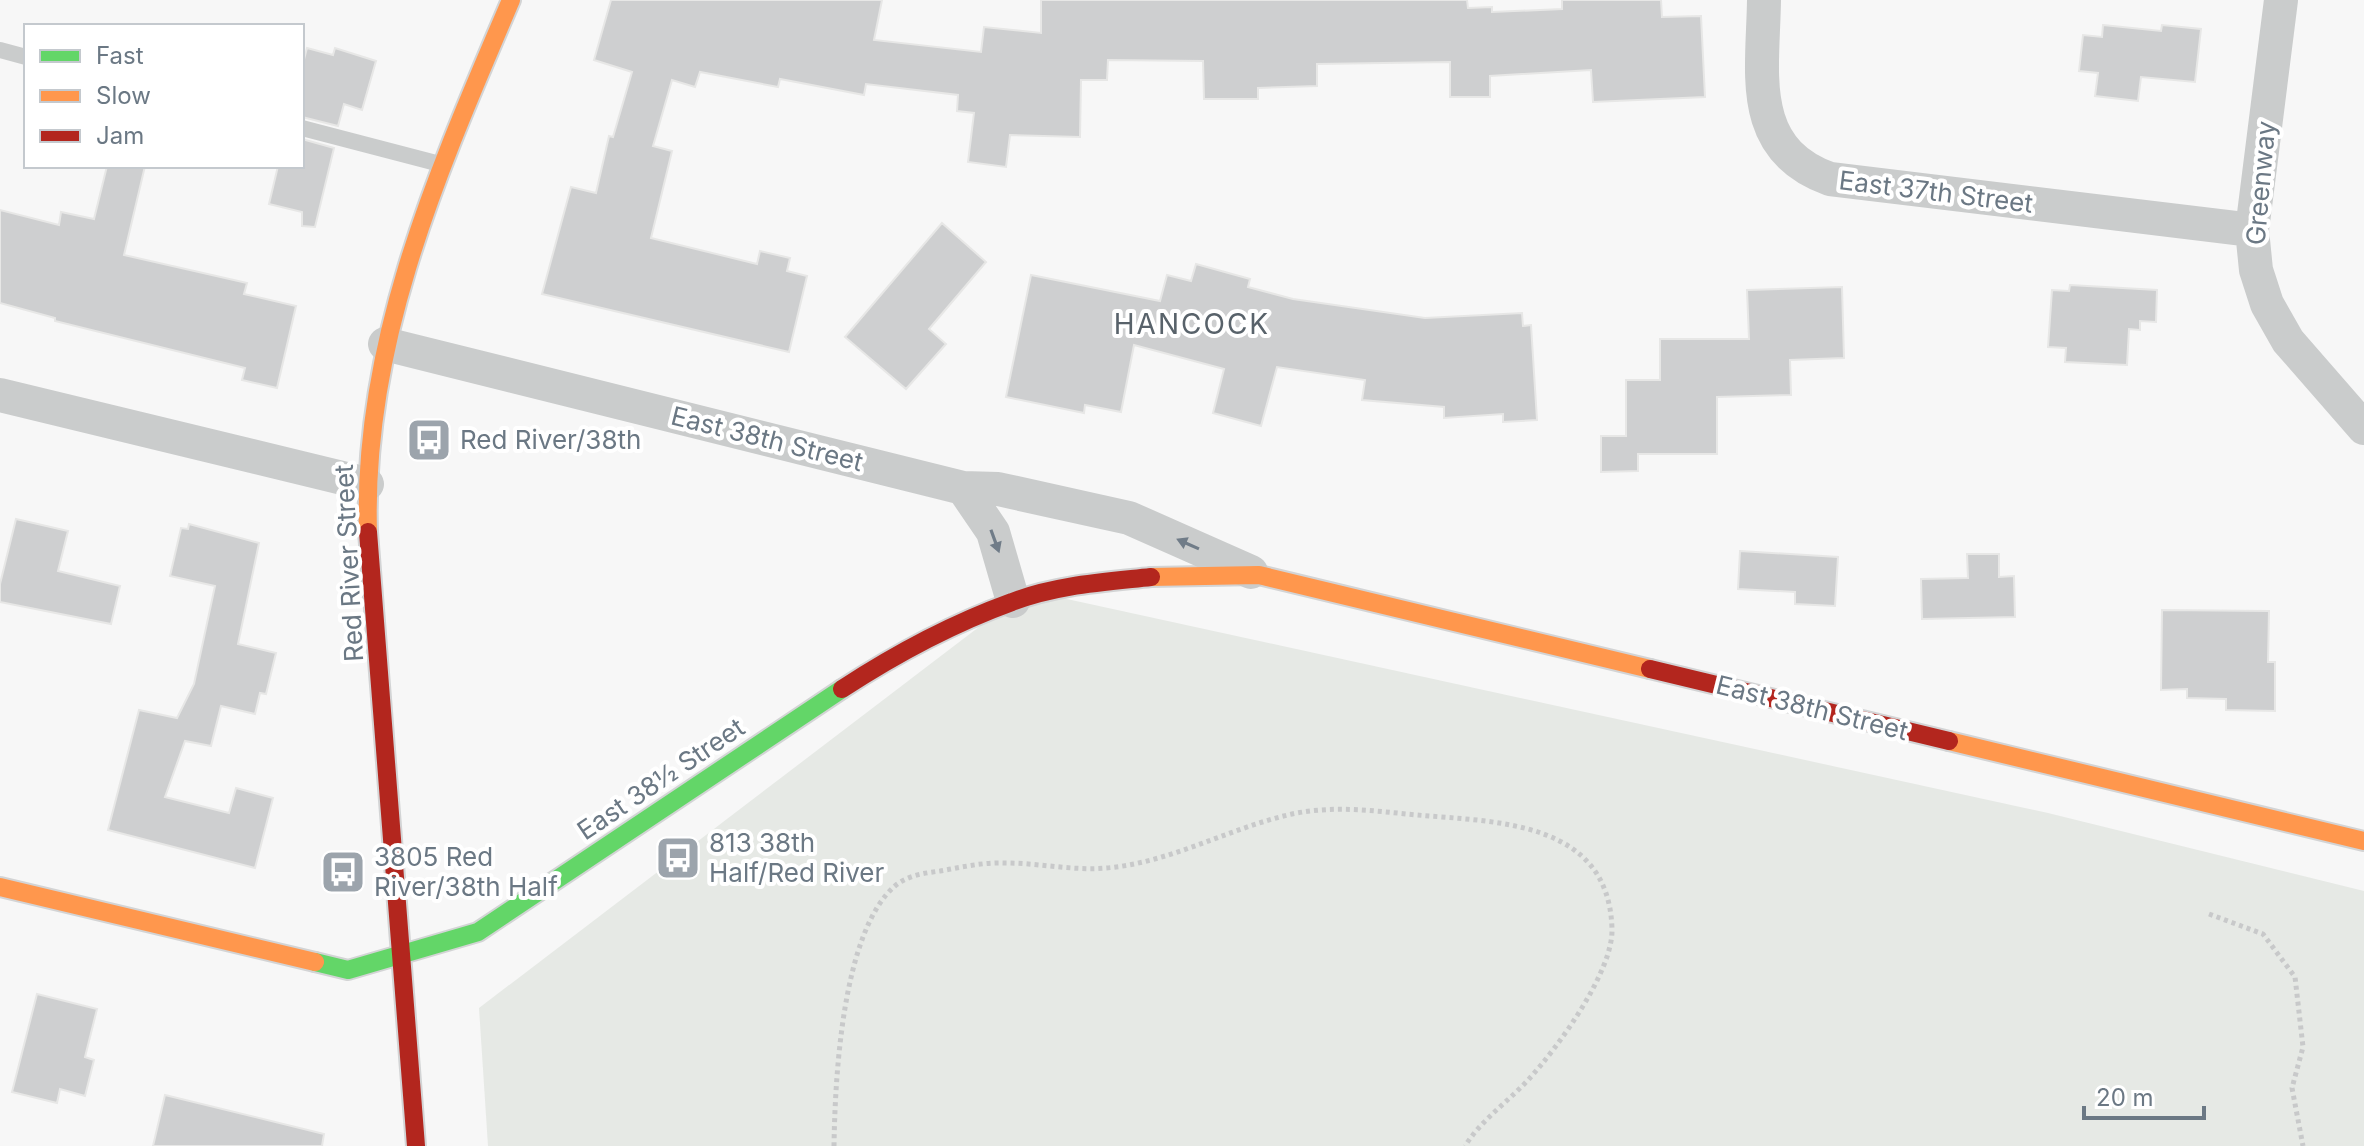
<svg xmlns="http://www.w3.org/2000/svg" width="2364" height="1146" viewBox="0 0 2364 1146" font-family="Inter,sans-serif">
<rect width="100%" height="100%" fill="#f7f7f7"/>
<path fill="#e6e9e5" d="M 1044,594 L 2048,813 L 2364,891 L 2364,1146 L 488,1146 L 479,1008 L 1013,601 Z"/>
<path fill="#cecfd0" stroke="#e7e7e6" stroke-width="2" d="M 611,0 L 882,0 L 874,40 L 981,52 L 984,27 L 1041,33 L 1041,0 L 1467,0 L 1468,8 L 1492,7 L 1492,12 L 1562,9 L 1562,0 L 1661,0 L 1662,17 L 1701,16 L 1705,97 L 1593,102 L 1591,70 L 1490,76 L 1490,97 L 1450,97 L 1450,62 L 1317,64 L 1317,86 L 1258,88 L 1258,99 L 1204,99 L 1203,61 L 1108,60 L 1107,80 L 1081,80 L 1080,137 L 1010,135 L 1006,167 L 968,162 L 974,113 L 957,111 L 958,95 L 866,84 L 864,95 L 780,79 L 778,87 L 700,72 L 695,87 L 672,80 L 653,146 L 672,151 L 651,238 L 757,264 L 760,251 L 790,258 L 787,271 L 807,276 L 789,352 L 542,294 L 571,187 L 596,193 L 609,136 L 613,137 L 632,72 L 594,60 Z
M 2103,25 L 2161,31 L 2162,25 L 2201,29 L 2195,82 L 2141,77 L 2138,101 L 2095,96 L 2098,73 L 2079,71 L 2083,35 L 2102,37 Z
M 307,48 L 333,55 L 335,48 L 376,61 L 362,110 L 344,104 L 338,126 L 302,117 L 302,67 Z
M 302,139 L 334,148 L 315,227 L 302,226 L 302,212 L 269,204 L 278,166 L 302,166 Z
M 107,166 L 145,166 L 124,255 L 247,283 L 244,294 L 296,306 L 277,388 L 242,380 L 245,368 L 55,321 L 55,318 L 0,303 L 0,210 L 59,225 L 61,212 L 94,219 Z
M 942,223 L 986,262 L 929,329 L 946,344 L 906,389 L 845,337 Z
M 1196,264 L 1250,279 L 1248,287 L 1293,299 L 1425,318 L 1522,313 L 1523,326 L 1531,325 L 1537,420 L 1503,422 L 1503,414 L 1444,418 L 1444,407 L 1362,400 L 1365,380 L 1277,367 L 1261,426 L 1213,413 L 1224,369 L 1134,345 L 1121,412 L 1085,405 L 1084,413 L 1006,397 L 1031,275 L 1160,301 L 1167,275 L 1191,281 Z
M 2070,285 L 2157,290 L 2156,322 L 2140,321 L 2140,330 L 2129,329 L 2127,365 L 2065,362 L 2066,348 L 2048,347 L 2052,290 L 2069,291 Z
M 1842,287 L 1844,358 L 1790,360 L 1791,395 L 1717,397 L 1717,454 L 1638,454 L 1638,471 L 1601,472 L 1601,436 L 1626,436 L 1626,380 L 1660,380 L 1660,339 L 1749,339 L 1747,290 Z
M 16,519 L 68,531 L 58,571 L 120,586 L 111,624 L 0,602 L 0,584 Z
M 189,524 L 259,543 L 238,644 L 276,653 L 266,694 L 260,693 L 255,714 L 221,706 L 211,746 L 185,741 L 165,797 L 229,813 L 236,788 L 273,798 L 255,868 L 108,830 L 139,710 L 177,718 L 194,684 L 215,586 L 170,576 L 181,528 L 188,529 Z
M 1740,551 L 1838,557 L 1835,606 L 1795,604 L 1795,592 L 1738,589 Z
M 1967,554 L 1999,554 L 1999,577 L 2014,576 L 2015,617 L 1922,619 L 1921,579 L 1968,578 Z
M 2162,610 L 2269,611 L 2268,662 L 2275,662 L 2275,711 L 2226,710 L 2226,699 L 2187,698 L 2187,689 L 2161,690 Z
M 37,994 L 97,1009 L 85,1057 L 94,1060 L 85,1096 L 60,1089 L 57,1103 L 12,1092 Z
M 165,1095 L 324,1134 L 322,1146 L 153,1146 Z"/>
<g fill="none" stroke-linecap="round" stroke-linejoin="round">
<g stroke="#d3d4d5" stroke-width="22">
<path id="fast" d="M 315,962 L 348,970 L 478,932 L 842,689"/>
</g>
<g stroke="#d3d4d5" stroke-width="22">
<path id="slow" d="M 368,532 C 362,342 438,171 511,0
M 1151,577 L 1259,575 L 1650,669
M 1949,741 L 2364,841
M 0,887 L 315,962"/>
</g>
<g stroke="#d3d4d5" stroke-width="22">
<path id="jam" d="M 368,532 L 416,1146
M 1650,669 L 1949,741
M 842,689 C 894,655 954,623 1012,602 C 1055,585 1105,582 1151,577"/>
</g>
<path stroke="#c8c9ca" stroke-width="5" stroke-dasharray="4 4" stroke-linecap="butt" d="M 2209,914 L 2263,934 L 2295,977 L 2303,1047 L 2292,1088 L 2303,1146
M 834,1146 C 835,1079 842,930 896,885 C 909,875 925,873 940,871 C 962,867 984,862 1006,863 C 1039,863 1073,871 1106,868 C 1170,863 1229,828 1292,814 C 1335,805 1374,811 1417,815 C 1496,822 1609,820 1612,929 C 1613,972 1558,1047 1529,1079 C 1508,1102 1482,1119 1465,1146"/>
<path stroke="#cacccc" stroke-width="16" d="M 0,50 L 26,57
M 302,128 L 440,164"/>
<path stroke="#cacccc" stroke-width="34" d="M 1764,0 C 1763,73 1746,149 1830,179 L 2252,230
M 2281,0 L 2252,230 L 2256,270 L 2267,304 L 2288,341 L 2364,428
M 385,344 L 963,488 L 998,489 L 1129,518 L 1251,572
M 0,395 L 367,484
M 963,488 L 993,532 L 1013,601"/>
<use href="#fast" stroke="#63d668" stroke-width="18"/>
<use href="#slow" stroke="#ff974d" stroke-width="18"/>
<use href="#jam" stroke="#b3261e" stroke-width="18"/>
</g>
<defs><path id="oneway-solid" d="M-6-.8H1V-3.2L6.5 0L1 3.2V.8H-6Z" transform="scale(2)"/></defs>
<g fill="#707c88">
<use href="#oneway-solid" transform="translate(995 541) rotate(70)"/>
<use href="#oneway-solid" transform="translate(1188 544) rotate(-156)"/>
</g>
<defs>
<g id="bus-square" transform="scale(2.3)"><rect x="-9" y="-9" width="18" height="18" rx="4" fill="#9ca4ac" stroke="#fff"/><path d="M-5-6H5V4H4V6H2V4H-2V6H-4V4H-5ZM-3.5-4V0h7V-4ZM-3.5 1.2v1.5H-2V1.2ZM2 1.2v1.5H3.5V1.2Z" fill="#fff"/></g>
</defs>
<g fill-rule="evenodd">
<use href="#bus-square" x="429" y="440"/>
<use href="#bus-square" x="678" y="858"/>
<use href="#bus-square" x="343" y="872"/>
</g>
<g text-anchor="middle" stroke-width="8" stroke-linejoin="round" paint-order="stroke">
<g font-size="26" fill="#6b7884" stroke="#fff">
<text transform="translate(2261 183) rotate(-85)" y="9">Greenway</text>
<text transform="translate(1936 192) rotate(7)" y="9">East 37th Street</text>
<text transform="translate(767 439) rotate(14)" y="9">East 38th Street</text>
<text transform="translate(349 563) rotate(-93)" y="9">Red River Street</text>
<text transform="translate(1812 708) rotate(14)" y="9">East 38th Street</text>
<text transform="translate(661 779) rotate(-34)" y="9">East 38½ Street</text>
</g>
<g font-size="26" fill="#6b7884" stroke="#fff" text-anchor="start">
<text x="460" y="449">Red River/38th</text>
<text x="709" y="852">813 38th<tspan x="709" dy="30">Half/Red River</tspan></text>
<text x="374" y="866">3805 Red<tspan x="374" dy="30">River/38th Half</tspan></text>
</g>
<g font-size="28" letter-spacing="2" fill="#58626a" stroke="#fff">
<text x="1192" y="334">HANCOCK</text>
</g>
</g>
<rect x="24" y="24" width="280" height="144" fill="#ffffff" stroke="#c4c9ce" stroke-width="2"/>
<rect x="40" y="50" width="40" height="12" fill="#63d668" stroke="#c4c9ce" stroke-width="2"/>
<text x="96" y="64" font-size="24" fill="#6b7884">Fast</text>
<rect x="40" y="90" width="40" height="12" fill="#ff974d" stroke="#c4c9ce" stroke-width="2"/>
<text x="96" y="104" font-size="24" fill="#6b7884">Slow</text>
<rect x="40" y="130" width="40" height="12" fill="#b3261e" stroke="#c4c9ce" stroke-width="2"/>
<text x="96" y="144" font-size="24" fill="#6b7884">Jam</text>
<path d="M2084 1106v12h120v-12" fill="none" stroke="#6b7884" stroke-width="4"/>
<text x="2096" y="1106" font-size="24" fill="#6b7884" stroke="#ffffff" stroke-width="6" paint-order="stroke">20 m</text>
</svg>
